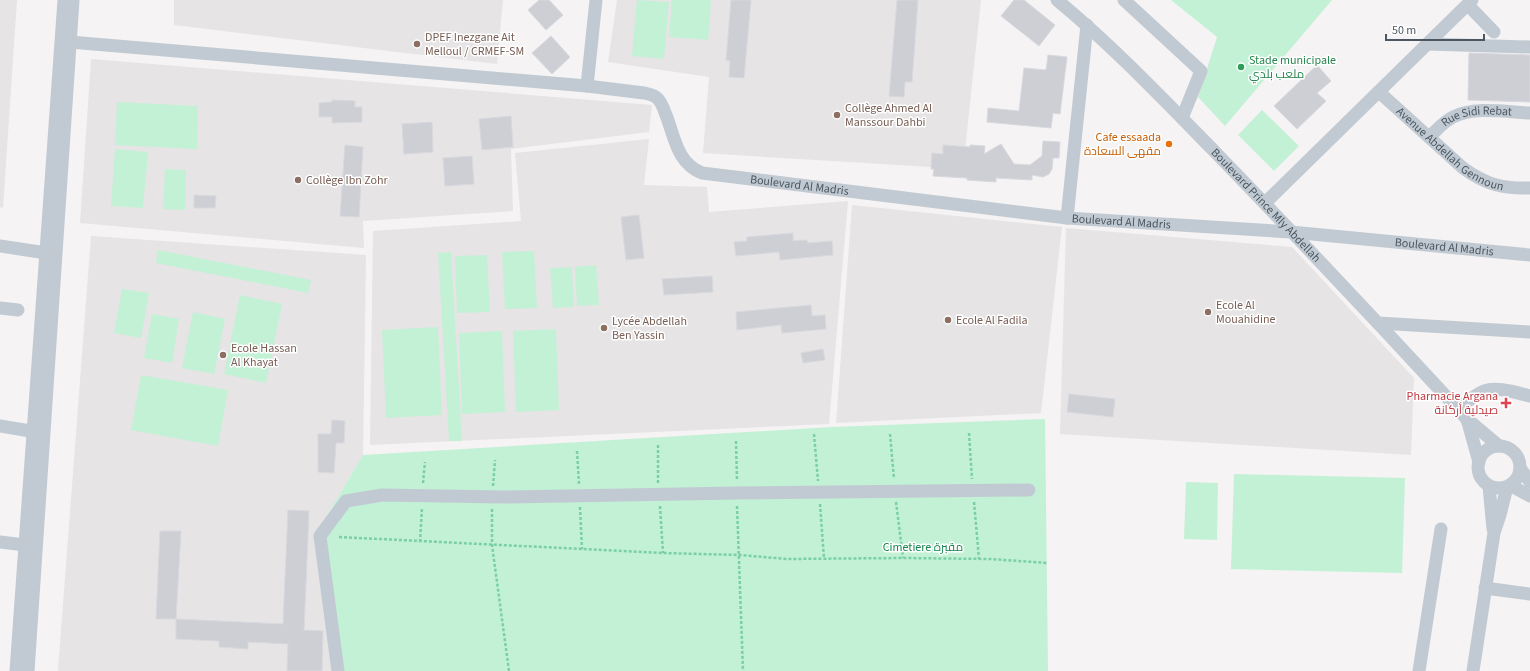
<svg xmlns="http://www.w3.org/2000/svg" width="1530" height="671" viewBox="0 0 1530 671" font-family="'Source Sans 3',Cairo,sans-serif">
<rect width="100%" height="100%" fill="#f5f3f3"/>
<path fill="#e6e4e5" d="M 0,0 L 17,0 L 3,208 L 0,207 Z
M 174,0 L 503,0 L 497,64 L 174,25 Z
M 617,0 L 981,0 L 963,169 L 703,153 L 709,77 L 608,62 Z
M 91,59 L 652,105 L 649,132 L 511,149 L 513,211 L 363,221 L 364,248 L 80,223 Z
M 649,139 L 644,185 L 707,187 L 709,212 L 848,201 L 829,424 L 370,445 L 373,231 L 521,221 L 515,153 Z
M 852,205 L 1062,227 L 1041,413 L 836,423 Z
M 1066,228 L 1292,247 L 1414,378 L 1411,455 L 1060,434 Z
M 91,236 L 366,255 L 363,455 L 316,534 L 335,671 L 59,671 L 58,670 Z"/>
<path fill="#c3f1d5" d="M 637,0 L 669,2 L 664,59 L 632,56 Z
M 672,0 L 711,0 L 708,40 L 669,37 Z
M 1171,0 L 1332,0 L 1225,126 L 1198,97 L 1217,37 Z
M 117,102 L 198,106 L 197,149 L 115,145 Z
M 1262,110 L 1299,146 L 1274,171 L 1238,135 Z
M 115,149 L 148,152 L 143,208 L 111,206 Z
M 165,169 L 186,170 L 185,210 L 163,209 Z
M 158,250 L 311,280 L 308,293 L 156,263 Z
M 534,251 L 537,308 L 505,309 L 502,252 Z
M 451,252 L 462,441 L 449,441 L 438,253 Z
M 487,255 L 490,312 L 457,313 L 455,256 Z
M 596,265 L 599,305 L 577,306 L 575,267 Z
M 572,267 L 574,307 L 553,308 L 550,268 Z
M 122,289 L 149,293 L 141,338 L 114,333 Z
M 240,295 L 282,304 L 266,383 L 224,374 Z
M 193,312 L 225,319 L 214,374 L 182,368 Z
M 152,314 L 179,319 L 172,363 L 144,358 Z
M 438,327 L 442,415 L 386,418 L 382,330 Z
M 556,329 L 559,410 L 516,412 L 513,331 Z
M 502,331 L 505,412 L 462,414 L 459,333 Z
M 141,375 L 228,390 L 218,446 L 131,430 Z
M 1045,419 L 1048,671 L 335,671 L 316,534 L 363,455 L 832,427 Z
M 1234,474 L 1405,478 L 1402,573 L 1231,569 Z
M 1186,482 L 1218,483 L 1217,540 L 1184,539 Z"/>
<path fill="#cdcfd5" stroke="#d7d9de" d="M 539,0 L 549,0 L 563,15 L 546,30 L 528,10 Z
M 731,0 L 751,0 L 744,78 L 729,77 L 730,61 L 726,60 Z
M 897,0 L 918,0 L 912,82 L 905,82 L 904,97 L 889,96 Z
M 1014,0 L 1024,0 L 1055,25 L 1039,46 L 1001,16 Z
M 551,36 L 570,57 L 552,74 L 532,53 Z
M 1469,53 L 1530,55 L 1530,102 L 1468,100 Z
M 1048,55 L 1067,57 L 1060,114 L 1053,113 L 1051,128 L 987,122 L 988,108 L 1019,111 L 1024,68 L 1046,70 Z
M 1317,65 L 1331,81 L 1317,93 L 1326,101 L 1297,129 L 1274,106 Z
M 332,100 L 355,101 L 355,107 L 362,107 L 362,122 L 332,123 L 332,117 L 319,117 L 319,103 L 332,102 Z
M 511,116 L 513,147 L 482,150 L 479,119 Z
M 432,122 L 433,152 L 404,154 L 402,124 Z
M 1043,141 L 1060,142 L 1059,158 L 1053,158 L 1052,169 L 1049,174 L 1043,177 L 1032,175 L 1032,180 L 996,178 L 996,182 L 967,180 L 967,178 L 933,176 L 934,169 L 931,169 L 932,153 L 943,154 L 943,145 L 970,147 L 970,145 L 985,146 L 984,154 L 1001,144 L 1014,164 L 1030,165 L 1042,156 Z
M 345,145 L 363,147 L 359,217 L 340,216 Z
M 472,156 L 474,184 L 445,186 L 443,158 Z
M 194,195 L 216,196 L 215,208 L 194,208 Z
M 639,215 L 644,258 L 626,260 L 621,217 Z
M 793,233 L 793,241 L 807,240 L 808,243 L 832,241 L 833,255 L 780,260 L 779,252 L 736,256 L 734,242 L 747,241 L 747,237 Z
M 712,276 L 713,292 L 664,295 L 662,279 Z
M 811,305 L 812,316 L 825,315 L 826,329 L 782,333 L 781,325 L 737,330 L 736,312 Z
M 823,349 L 825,360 L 803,363 L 801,353 Z
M 1069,394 L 1115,399 L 1113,417 L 1067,412 Z
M 332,420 L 345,421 L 344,443 L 336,443 L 334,473 L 318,472 L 318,434 L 331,434 Z
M 288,510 L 309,511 L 304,630 L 323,631 L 322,671 L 287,671 L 288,644 L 248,642 L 248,649 L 219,647 L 219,641 L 176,639 L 176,619 L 283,624 Z
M 160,531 L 181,531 L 176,619 L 156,619 Z"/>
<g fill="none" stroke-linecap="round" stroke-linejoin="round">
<path stroke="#7ad0a6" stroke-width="2.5" stroke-dasharray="3 2" stroke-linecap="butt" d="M 969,433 L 972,479
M 814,434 L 818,481
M 890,434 L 894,479
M 736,441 L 737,481
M 658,445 L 658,483
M 577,451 L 579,484
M 423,483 L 425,462
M 493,486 L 495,460
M 896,502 L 903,558
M 974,502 L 979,559
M 820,504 L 824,559
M 660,506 L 663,553
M 737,506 L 743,671
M 580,507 L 582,549
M 492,509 L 492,545 L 509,671
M 339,537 L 663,553 L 740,555 L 787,559 L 903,558 L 990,559 L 1048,563
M 420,542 L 422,508"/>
<g stroke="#c1cad2" stroke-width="13">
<path id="s1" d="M 1057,0 C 1114,47 1166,102 1218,155 C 1302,242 1385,330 1467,419 L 1499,446"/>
<path d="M 1124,0 L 1201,71 L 1182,118"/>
<path d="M 1468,5 L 1494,32"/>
<path d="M 70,42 L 587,86 L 596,0"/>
<path d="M 1427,44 L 1530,47"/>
<path id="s2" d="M 587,86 L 644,93 C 649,94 655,95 658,99 C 662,103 664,110 666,115 C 675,138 677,163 702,173 L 1067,218 L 1291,232 L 1530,255"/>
<path id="s3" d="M 1379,92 L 1463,168 C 1485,184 1502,189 1530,188"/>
<path id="s4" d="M 1429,137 C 1437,130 1443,122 1453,117 C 1474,106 1507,112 1530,113"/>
<path d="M 1265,203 L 1472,0"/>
<path d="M 1067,218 L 1087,25"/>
<path d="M 0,246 L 53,254"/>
<path d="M 0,308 L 18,310"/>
<path d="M 1378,323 L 1530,332"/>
<path d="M 1458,409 C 1466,403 1474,395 1484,391 C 1497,386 1517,393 1530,396"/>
<path d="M 1467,419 L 1479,462"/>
<path d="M 0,426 L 42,433"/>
<circle cx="1499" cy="467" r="21"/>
<path d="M 1520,468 L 1530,482"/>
<path d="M 1510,485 L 1530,496"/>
<path d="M 1489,486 L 1493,529"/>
<path d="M 0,542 L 33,546"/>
<path d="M 1485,588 L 1530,594"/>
<path d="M 16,671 L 64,0"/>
<path d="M 28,671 L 73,0"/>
<path d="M 338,671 L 320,536 L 346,501 L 382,495 L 503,497 L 737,493 L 1029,490"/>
<path d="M 1419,671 L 1441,529"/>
<path d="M 1473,671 L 1494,533 L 1500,515 L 1507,487"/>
</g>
</g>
<g fill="#8d6e63" stroke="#fff" stroke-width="1.5">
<circle cx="417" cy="44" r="4"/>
<circle cx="837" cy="115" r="4"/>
<circle cx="298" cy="180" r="4"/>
<circle cx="1208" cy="312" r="4"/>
<circle cx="948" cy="320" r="4"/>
<circle cx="604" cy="328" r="4"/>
<circle cx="223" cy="355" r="4"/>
</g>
<circle fill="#2e9e5b" stroke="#fff" stroke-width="1.5" cx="1241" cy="67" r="4"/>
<circle fill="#e8710a" stroke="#fff" stroke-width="1.5" cx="1169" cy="144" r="4"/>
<path fill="#e0444e" stroke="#fff" stroke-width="1.5" d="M1504 397h4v4h4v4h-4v4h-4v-4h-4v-4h4z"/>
<g text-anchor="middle" stroke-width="3" stroke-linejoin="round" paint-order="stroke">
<g font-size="12" fill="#785e54" stroke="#fff" text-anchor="start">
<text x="425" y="41">DPEF Inezgane Ait<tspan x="425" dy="14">Melloul / CRMEF-SM</tspan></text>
<text x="845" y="112">Collège Ahmed Al<tspan x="845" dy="14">Manssour Dahbi</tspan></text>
<text x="306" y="184">Collège Ibn Zohr</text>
<text x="1216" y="309">Ecole Al<tspan x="1216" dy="14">Mouahidine</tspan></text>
<text x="956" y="324">Ecole Al Fadila</text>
<text x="612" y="325">Lycée Abdellah<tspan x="612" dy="14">Ben Yassin</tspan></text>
<text x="231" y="352">Ecole Hassan<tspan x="231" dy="14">Al Khayat</tspan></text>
</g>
<g font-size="12" fill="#27864d" stroke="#fff" text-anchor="start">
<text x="1249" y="64">Stade municipale<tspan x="1249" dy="14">ملعب بلدي</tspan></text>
</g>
<g font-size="12" fill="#4a5661" stroke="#fff">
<text dy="4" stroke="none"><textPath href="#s4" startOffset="55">Rue Sidi Rebat</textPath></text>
<text dy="4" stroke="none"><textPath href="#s3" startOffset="92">Avenue Abdellah Gennoun</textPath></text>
<text dy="4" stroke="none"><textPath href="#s2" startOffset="260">Boulevard Al Madris</textPath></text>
<text dy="4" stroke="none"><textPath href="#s1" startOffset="293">Boulevard Prince Mly Abdellah</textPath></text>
<text dy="4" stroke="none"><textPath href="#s2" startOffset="584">Boulevard Al Madris</textPath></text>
<text dy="4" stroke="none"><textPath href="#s2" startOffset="908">Boulevard Al Madris</textPath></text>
</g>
<g font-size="12" fill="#c56008" stroke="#fff" text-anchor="end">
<text x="1161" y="141">Cafe essaada<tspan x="1161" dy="14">مقهى السعادة</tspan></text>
</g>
<g font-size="12" fill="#be3a42" stroke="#fff" text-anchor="end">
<text x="1498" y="400">Pharmacie Argana<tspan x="1498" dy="14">صيدلية أركانة</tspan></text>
</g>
<g font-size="12" fill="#17864f" stroke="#fff">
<text x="923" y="551">Cimetiere مقبرة</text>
</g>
</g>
<path d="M1386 34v6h98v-6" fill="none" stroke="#4a5661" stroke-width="2"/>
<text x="1392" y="34" font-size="12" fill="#4a5661" stroke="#ffffff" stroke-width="3" paint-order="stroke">50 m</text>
</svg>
